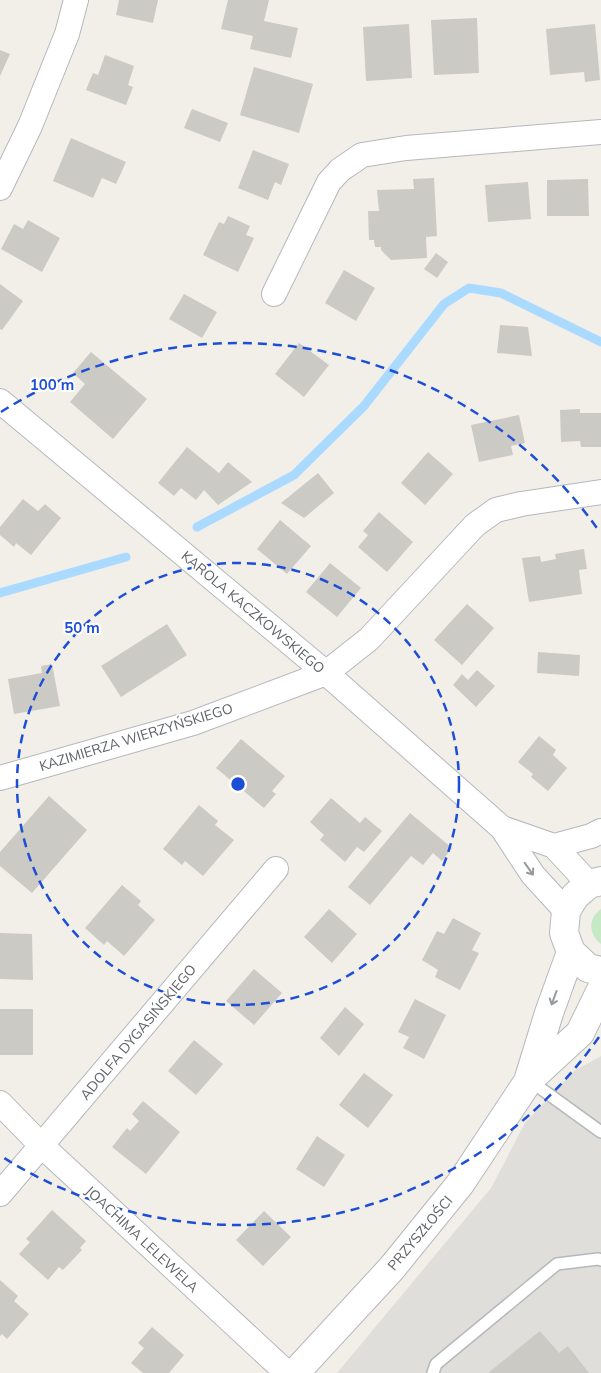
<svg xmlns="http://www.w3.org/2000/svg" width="601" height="1373" viewBox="0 0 601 1373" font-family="Mulish,sans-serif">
<rect width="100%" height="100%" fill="#f1efe8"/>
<path fill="#e0deda" d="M 601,1056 L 601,1373 L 337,1373 L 491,1188 L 525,1123 L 574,1071 Z"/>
<path fill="#c5e8c5" d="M 601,909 L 601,944 C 588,934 588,918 601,909 Z"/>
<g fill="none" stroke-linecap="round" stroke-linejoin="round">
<path stroke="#aadaff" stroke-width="9" d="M 197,527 L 294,475 L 364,406 L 444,304 L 469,288 L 501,293 L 601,342
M 0,593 L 126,557"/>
</g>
<path fill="#cccac5" d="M 119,0 L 158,0 L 153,23 L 116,15 Z
M 228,0 L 269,0 L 264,21 L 298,28 L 291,58 L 250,49 L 253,36 L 221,29 Z
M 477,18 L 479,73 L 434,75 L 431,20 Z
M 409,24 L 412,78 L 366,81 L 363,27 Z
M 595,24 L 600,80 L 585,82 L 584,72 L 550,75 L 546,29 Z
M 0,50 L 10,54 L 0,76 Z
M 105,55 L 134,66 L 128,85 L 133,87 L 126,105 L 86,90 L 93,73 L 98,75 Z
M 254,67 L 313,84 L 299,133 L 240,115 Z
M 192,109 L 228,123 L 220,142 L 184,128 Z
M 71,138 L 126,162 L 116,184 L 102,178 L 93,198 L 53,181 Z
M 253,150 L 289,164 L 281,185 L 275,182 L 268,200 L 238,188 Z
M 434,178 L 437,236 L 426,237 L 427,258 L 391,260 L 381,250 L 381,247 L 375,247 L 374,240 L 369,240 L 368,211 L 379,211 L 377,190 L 414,189 L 413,179 Z
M 588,179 L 589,216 L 547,216 L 547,180 Z
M 528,182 L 531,219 L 488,222 L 485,185 Z
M 228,216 L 250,226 L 246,235 L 254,238 L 238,272 L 203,255 L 219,222 L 224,224 Z
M 28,220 L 60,238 L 42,272 L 1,249 L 14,224 L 23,229 Z
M 436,253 L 448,262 L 437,278 L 424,269 Z
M 344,270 L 375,288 L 356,321 L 325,303 Z
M 0,284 L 23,301 L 2,330 L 0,329 Z
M 184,294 L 217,312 L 202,338 L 169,319 Z
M 500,325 L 528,327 L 532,356 L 497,353 Z
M 299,343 L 329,365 L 304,397 L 275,374 Z
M 91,352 L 147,399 L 113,439 L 70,402 L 85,384 L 73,373 Z
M 580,409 L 580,413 L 601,413 L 601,447 L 581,447 L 580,441 L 561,442 L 560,410 Z
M 519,415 L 525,443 L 511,446 L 513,455 L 479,462 L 471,425 Z
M 187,447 L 219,473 L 228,462 L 252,482 L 218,505 L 204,490 L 196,500 L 181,488 L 174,496 L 158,483 Z
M 428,452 L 453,474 L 425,505 L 401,483 Z
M 318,473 L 334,493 L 304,518 L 281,503 Z
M 23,499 L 38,511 L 45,504 L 61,518 L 31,555 L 16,543 L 14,547 L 0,535 L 0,527 Z
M 379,512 L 413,542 L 387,572 L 358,547 L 368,535 L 363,531 Z
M 280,520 L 311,546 L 287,574 L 257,549 Z
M 584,549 L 587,569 L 579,570 L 582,594 L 529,602 L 522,558 L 540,556 L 541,562 L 556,559 L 555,554 Z
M 330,563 L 361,588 L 337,617 L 306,592 Z
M 467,604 L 494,628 L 462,665 L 434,640 Z
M 167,624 L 187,655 L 121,697 L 101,666 Z
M 538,652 L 580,655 L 579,676 L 537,673 Z
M 52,664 L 60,706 L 14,714 L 8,679 L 42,673 L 41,666 Z
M 477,670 L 495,686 L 476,707 L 453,685 L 462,674 L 468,680 Z
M 539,736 L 556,750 L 553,755 L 567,768 L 548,791 L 531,777 L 533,774 L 518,762 Z
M 241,739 L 285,776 L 272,791 L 276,794 L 264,808 L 216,768 Z
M 49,796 L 87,830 L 32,893 L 0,866 L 0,852 Z
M 331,798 L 360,823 L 365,817 L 382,831 L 364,852 L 357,847 L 345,862 L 320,840 L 324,835 L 310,822 Z
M 199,805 L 218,821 L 215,825 L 234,840 L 203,876 L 185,861 L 182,865 L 163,849 Z
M 410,813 L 452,848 L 442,861 L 433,853 L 423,865 L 411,856 L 370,905 L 348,887 Z
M 122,885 L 141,901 L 138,905 L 155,920 L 124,956 L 107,941 L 104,945 L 85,928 Z
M 329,909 L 357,934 L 332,963 L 304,937 Z
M 453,918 L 481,933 L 472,950 L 479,953 L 460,990 L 435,977 L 438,970 L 422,960 L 437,931 L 444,934 Z
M 0,933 L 32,934 L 33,980 L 0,979 Z
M 254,969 L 282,993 L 254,1025 L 226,1001 Z
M 415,999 L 446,1015 L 424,1059 L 403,1048 L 409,1037 L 398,1032 Z
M 345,1007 L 364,1024 L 339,1056 L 320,1038 Z
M 0,1009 L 33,1009 L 33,1055 L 0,1055 Z
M 194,1040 L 223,1064 L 196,1095 L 168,1071 Z
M 364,1073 L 393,1095 L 368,1128 L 339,1105 Z
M 143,1101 L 180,1132 L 146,1174 L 112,1147 L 127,1128 L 130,1131 L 139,1121 L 132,1114 Z
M 317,1136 L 345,1155 L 324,1187 L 296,1169 Z
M 52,1210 L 86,1241 L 80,1248 L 82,1250 L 63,1270 L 59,1267 L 48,1280 L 19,1254 L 30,1242 L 26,1239 Z
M 264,1211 L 291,1237 L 263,1266 L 236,1240 Z
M 0,1280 L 18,1296 L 14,1301 L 29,1314 L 7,1339 L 2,1334 L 0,1336 Z
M 152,1327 L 184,1355 L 169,1373 L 143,1373 L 131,1363 L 144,1348 L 138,1343 Z
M 540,1331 L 559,1353 L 568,1346 L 589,1373 L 488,1373 Z"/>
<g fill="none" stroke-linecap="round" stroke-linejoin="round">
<g stroke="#b5b8bc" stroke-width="14">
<path id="service" d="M 529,1080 L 601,1132
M 433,1373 L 436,1364 L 557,1264 L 598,1259 L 601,1260"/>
</g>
<g stroke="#b5b8bc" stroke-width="26">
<path id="minor" d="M 0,188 L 30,126 L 67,34 L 76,0
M 274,294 L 329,182 L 340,170 L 362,155 L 406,148 L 601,132
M 0,401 L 326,673 L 502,828 L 533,875 L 566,911
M 0,778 L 193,723 L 326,673 L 369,639 L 475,525 L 496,510 L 521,504 L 601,492
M 502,828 L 554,846 L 589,884
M 554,846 L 591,836 L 601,831
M 0,1103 L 41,1145 L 287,1373
M 0,1194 L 276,869"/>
</g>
<g stroke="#b5b8bc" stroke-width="30">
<path id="tertiary" d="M 601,881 L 589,884 L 575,896 L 566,911 L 564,933 L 571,952 L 588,968 L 601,971
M 529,1078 L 549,1013 L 571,952
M 295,1373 L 391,1269 L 460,1184 L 529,1080 L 580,1033 L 601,990"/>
</g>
<use href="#service" stroke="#fff" stroke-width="11"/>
<use href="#minor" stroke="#fff" stroke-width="24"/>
<use href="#tertiary" stroke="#fff" stroke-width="28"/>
</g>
<defs><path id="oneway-shaft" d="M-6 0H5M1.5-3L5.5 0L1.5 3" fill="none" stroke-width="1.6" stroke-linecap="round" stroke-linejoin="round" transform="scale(1.25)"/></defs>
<g stroke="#979a9d">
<use href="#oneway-shaft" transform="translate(529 869) rotate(55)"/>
<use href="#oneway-shaft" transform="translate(554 998) rotate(110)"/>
</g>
<g fill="none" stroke="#1d4ed8" stroke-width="2.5" stroke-dasharray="9 6">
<circle cx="238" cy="784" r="221"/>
<path d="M599 1037A441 441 0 0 1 1 1156M1 412A441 441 0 0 1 599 531"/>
</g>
<g text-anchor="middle" stroke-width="4" stroke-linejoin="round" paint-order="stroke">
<g font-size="14" fill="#5f6368" stroke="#fff">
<text transform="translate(253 612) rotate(40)" y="5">KAROLA KACZKOWSKIEGO</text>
<text transform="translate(136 737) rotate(-17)" y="5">KAZIMIERZA WIERZYŃSKIEGO</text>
<text transform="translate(138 1032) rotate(-50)" y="5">ADOLFA DYGASIŃSKIEGO</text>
<text transform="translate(420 1233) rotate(-50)" y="5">PRZYSZŁOŚCI</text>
<text transform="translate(142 1239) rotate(43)" y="5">JOACHIMA LELEWELA</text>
</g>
</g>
<circle cx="238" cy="784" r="8" fill="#1d4ed8" stroke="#fff" stroke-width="2.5"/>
<g font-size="15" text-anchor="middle" font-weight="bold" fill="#1d4ed8" stroke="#fff" stroke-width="4" stroke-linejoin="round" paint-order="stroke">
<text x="52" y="390">100 m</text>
<text x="82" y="633">50 m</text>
</g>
</svg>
